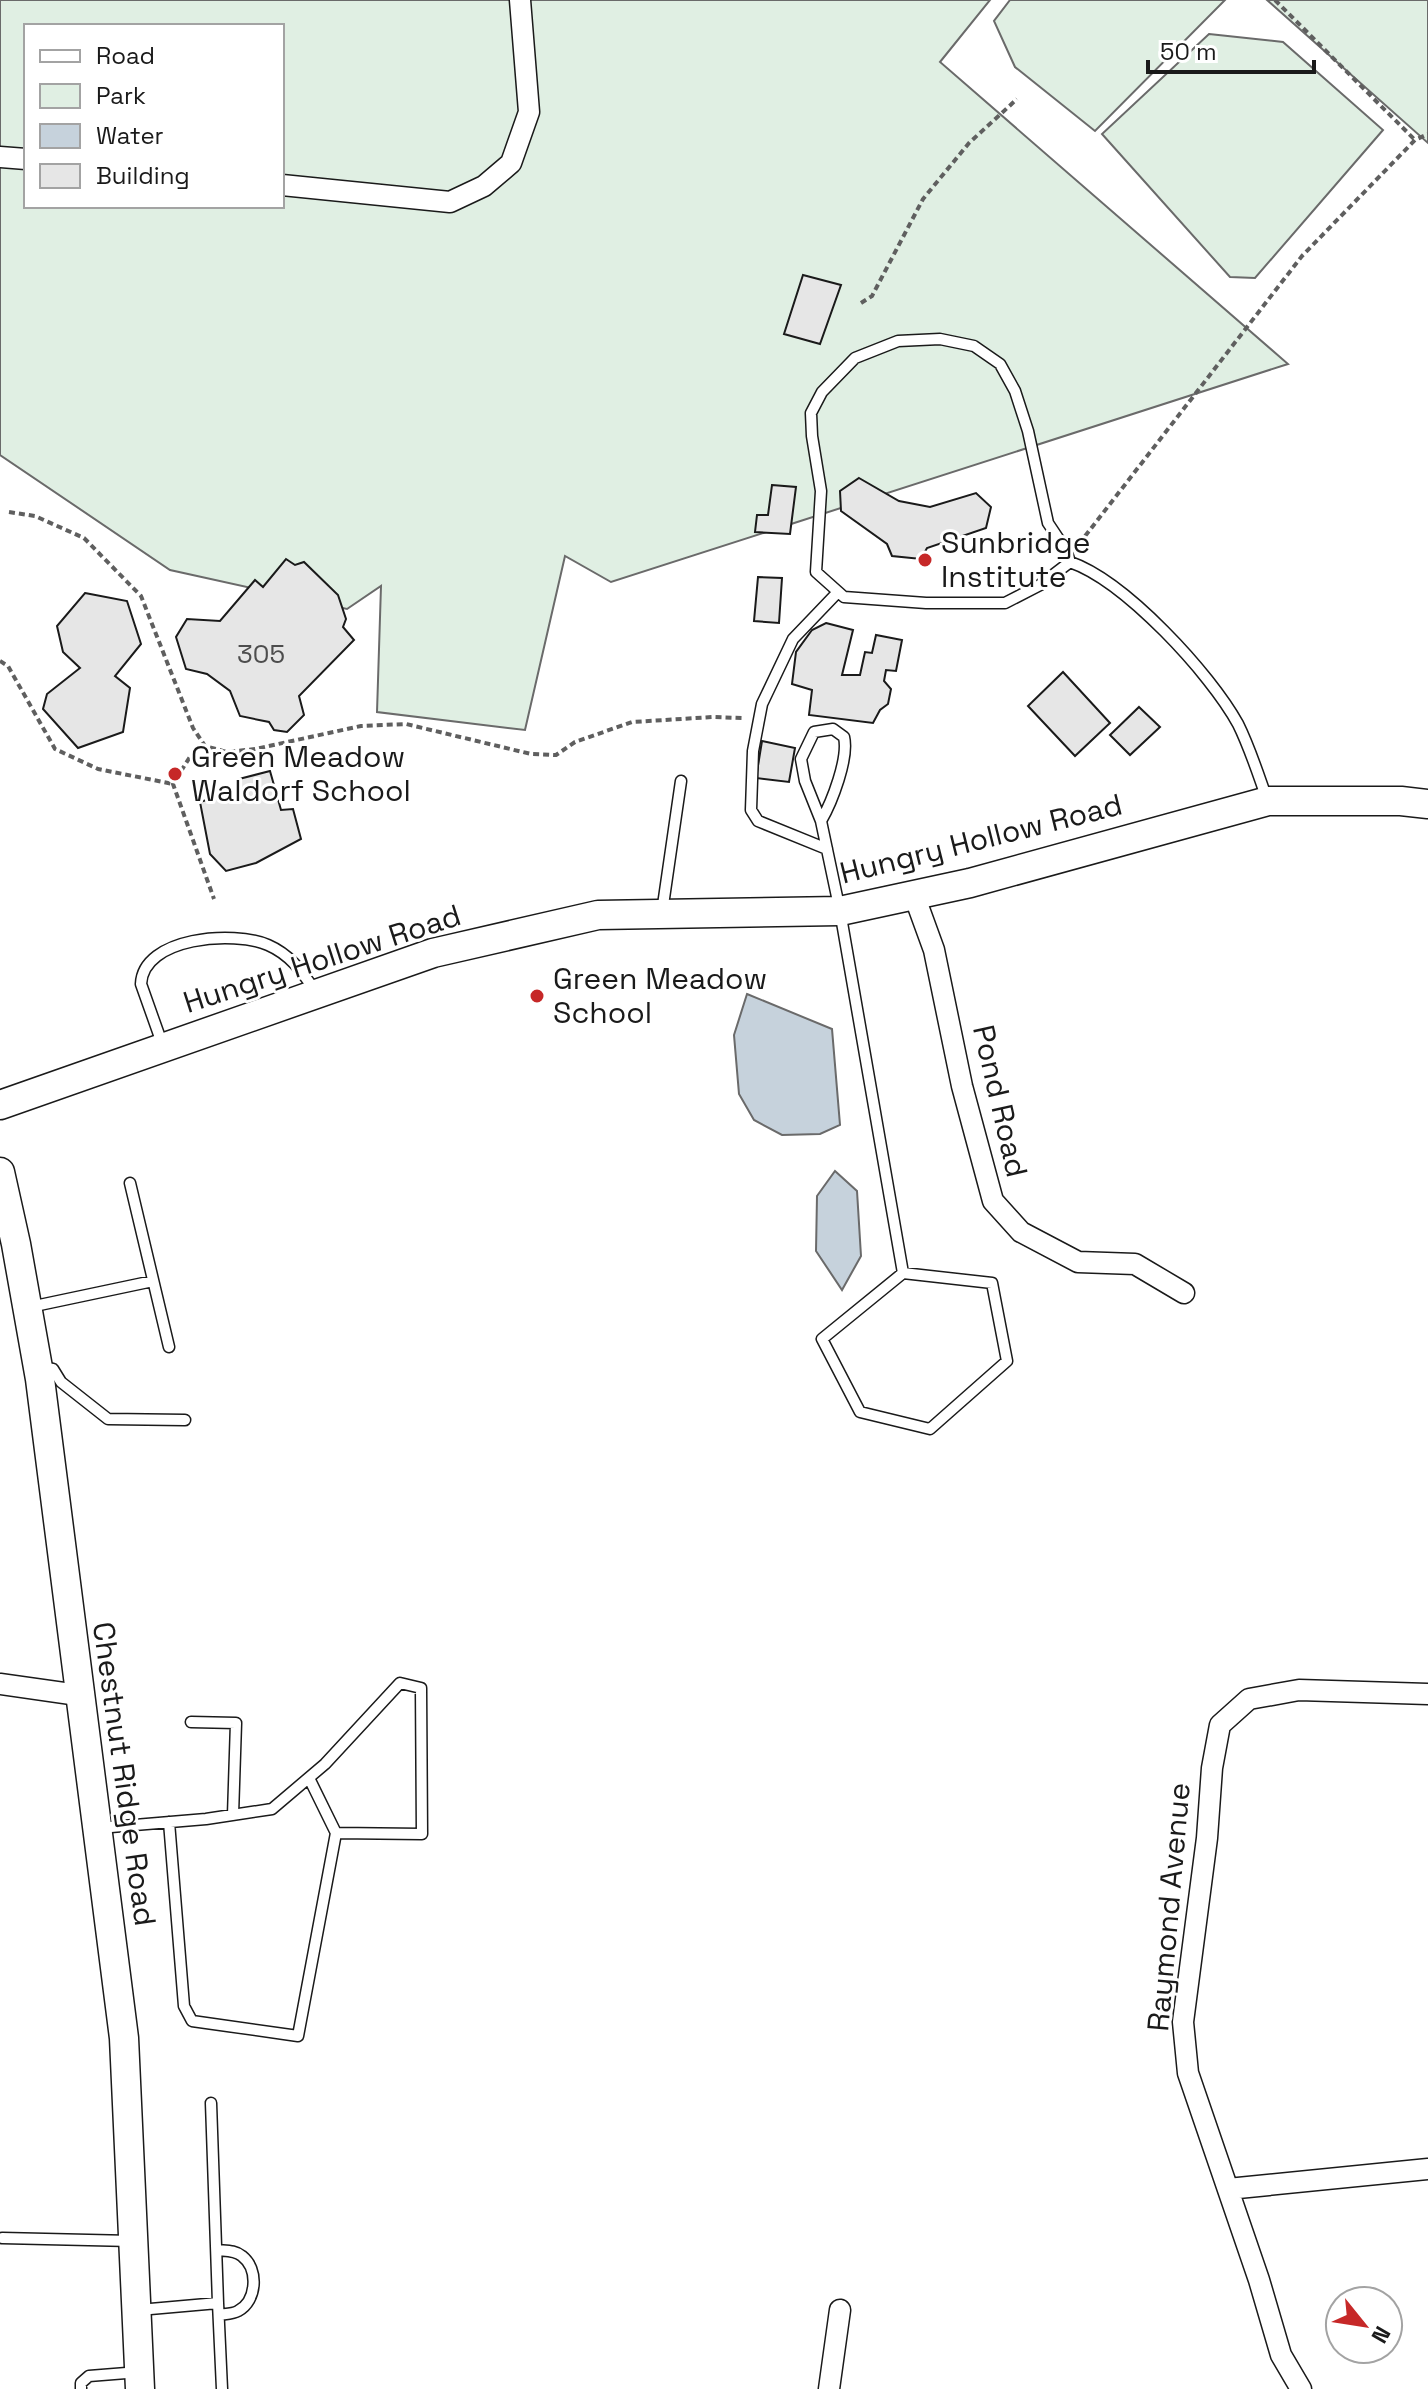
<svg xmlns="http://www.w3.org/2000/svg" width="1428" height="2389" viewBox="0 0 1428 2389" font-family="'Space Grotesk',sans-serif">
<rect width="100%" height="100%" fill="#fff"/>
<path fill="#e0efe3" stroke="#6a6a6a" stroke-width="2" fill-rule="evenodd" d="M 0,0 L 990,0 L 940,62 L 1288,364 L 611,582 L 565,556 L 525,730 L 377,712 L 381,586 L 347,609 L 170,570 L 0,455 ZM 26,26 L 282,26 L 282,206 L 26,206 Z
M 1010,0 L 1225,0 L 1095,131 L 1015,67 L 994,21 Z
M 1267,0 L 1428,0 L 1428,143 Z
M 1209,34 L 1283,42 L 1383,130 L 1255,278 L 1230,277 L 1102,134 Z"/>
<path fill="#c6d2dc" stroke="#6a6a6a" stroke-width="2" d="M 747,994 L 832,1029 L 840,1125 L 820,1134 L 782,1135 L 754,1120 L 739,1094 L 734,1035 Z
M 835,1171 L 857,1191 L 861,1256 L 842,1290 L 816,1251 L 817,1196 Z"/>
<path fill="#e6e6e6" stroke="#1a1a1a" stroke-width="2" d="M 803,275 L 841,285 L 820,344 L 784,334 Z
M 859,478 L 899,501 L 930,507 L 976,493 L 991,507 L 986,528 L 927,548 L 921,559 L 892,556 L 887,544 L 841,511 L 840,491 Z
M 772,485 L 796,487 L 790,534 L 755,532 L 757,515 L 768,515 Z
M 286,559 L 295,565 L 304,562 L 338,595 L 346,619 L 343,627 L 354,640 L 299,696 L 304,715 L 287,732 L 274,730 L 269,722 L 240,716 L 230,691 L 207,674 L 186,669 L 176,637 L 187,619 L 220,621 L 255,580 L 263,587 Z
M 758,577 L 782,578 L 779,623 L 754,621 Z
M 85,593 L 127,601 L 141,644 L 115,676 L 130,688 L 123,732 L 78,748 L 43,709 L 47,694 L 80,668 L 63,652 L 57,626 Z
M 826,623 L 853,630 L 842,675 L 860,675 L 865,652 L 872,653 L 876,635 L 902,640 L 896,671 L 886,670 L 884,681 L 891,689 L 888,704 L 880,710 L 873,723 L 809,715 L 812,690 L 792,684 L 796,652 L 812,630 Z
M 1063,672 L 1110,723 L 1075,756 L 1028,706 Z
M 1139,707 L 1160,727 L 1130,755 L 1110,735 Z
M 762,741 L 795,748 L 789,782 L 756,778 Z
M 270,771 L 281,810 L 293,809 L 301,839 L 256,863 L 226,871 L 210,854 L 200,802 L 236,791 L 235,780 Z"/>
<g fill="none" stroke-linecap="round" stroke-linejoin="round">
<g stroke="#1a1a1a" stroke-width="13">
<path id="lane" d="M 1070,562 L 1040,585 L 1005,603 L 926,603 L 844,597 L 816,572 L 821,491 L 812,436 L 811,413 L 822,392 L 855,358 L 898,341 L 940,339 L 974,346 L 1000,364 L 1015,391 L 1028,431 L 1048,523 L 1066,550 L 1070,562 C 1125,581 1210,673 1238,724 C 1250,748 1258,774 1267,799
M 821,821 C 832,802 849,758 844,737 L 833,729 L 814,732 L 801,759 L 805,781 L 821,821 L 840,911 L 903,1273
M 827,849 L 758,821 L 751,810 L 753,751 L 762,704 L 793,639 L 838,592
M 662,912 L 681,781
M 163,1046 L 141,984 C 143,937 234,930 268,945 C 291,955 302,972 316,992
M 130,1183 L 169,1347
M 903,1273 L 992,1283 L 1007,1361 L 930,1429 L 860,1412 L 822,1339 Z
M 30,1307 L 153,1281
M 39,1367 L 53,1369 L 61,1382 L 108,1419 L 185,1420
M 191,1722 L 236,1723 L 233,1815
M 169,1822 L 184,2006 L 192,2021 L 298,2036 L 336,1833 L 309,1778
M 99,1828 L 206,1819 L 272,1809 L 325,1764 L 400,1683 L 421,1688 L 422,1834 L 336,1833
M 211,2103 L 218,2303
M 2,2238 L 132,2241
M 217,2250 C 226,2251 235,2250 242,2256 C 259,2269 257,2301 238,2311 C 233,2314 224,2314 219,2315
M 139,2310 L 218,2303 L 222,2389
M 81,2389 L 81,2383 L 89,2376 L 139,2372"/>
</g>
<g stroke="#1a1a1a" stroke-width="23">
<path id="street" d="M 0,157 L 26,159
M 282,185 L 450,202 L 484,186 L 511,163 L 529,112 L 520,0
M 914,895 L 934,950 L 962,1086 L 993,1201 L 1021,1232 L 1078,1262 L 1135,1264 L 1184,1293
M 0,1684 L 78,1695
M 1228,2189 L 1428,2169
M 829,2389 L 840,2310
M 1301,2389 L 1281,2355 L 1259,2280 L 1188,2073 L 1183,2022 L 1207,1838 L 1212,1768 L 1220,1725 L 1249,1699 L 1299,1690 L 1428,1694"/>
</g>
<g stroke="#1a1a1a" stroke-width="31">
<path id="secondary" d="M 0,1105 L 433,953 L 598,915 L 840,911 L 970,883 L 1268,801 L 1401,801 L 1428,804
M 0,1172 L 16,1244 L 40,1379 L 124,2038 L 140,2389"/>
</g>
<path stroke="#5f5f5f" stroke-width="4" stroke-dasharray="6 4" stroke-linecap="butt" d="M 1275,0 L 1415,140
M 861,303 L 872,296 L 923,199 L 969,143 L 1017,99
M 9,512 L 35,516 L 84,538 L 141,596 L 193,728 L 205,746 L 227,752 L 255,749 L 361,726 L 406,724 L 531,754 L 556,755 L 575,742 L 632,722 L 713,717 L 742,718
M 1079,544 L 1302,256 L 1415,140 L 1428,134
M 0,661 L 8,666 L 55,749 L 98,769 L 173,784
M 205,746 L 193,752 L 173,784 L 214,899"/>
<use href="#lane" stroke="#fff" stroke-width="10"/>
<use href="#street" stroke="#fff" stroke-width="20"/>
<use href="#secondary" stroke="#fff" stroke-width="28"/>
</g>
<g fill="#c62828" stroke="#fff" stroke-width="3">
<circle cx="925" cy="560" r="8"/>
<circle cx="175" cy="774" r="8"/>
<circle cx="537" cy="996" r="8"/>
</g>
<g text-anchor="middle" stroke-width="6" stroke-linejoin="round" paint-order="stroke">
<g font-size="26" fill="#4d4d4d">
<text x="261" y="663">305</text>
</g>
<g font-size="30" fill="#1a1a1a" stroke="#fff" text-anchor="start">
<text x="941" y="553">Sunbridge<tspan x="941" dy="34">Institute</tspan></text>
<text x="191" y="767">Green Meadow<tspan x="191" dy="34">Waldorf School</tspan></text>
<text x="553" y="989">Green Meadow<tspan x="553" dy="34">School</tspan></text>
</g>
<g font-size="30" fill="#1a1a1a" stroke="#fff">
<text transform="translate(981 839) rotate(-14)" y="10">Hungry Hollow Road</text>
<text transform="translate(322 959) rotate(-18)" y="10">Hungry Hollow Road</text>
<text transform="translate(1000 1101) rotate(77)" y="10">Pond Road</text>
<text transform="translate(124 1774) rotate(82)" y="10">Chestnut Ridge Road</text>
<text transform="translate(1169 1907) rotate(-85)" y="10">Raymond Avenue</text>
</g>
</g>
<rect x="24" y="24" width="260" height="184" fill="#ffffff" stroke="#a3a3a3" stroke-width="2"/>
<rect x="40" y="50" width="40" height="12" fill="#ffffff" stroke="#a3a3a3" stroke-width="2"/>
<text x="96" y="64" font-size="24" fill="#1a1a1a">Road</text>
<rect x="40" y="84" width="40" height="24" fill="#e0efe3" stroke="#a3a3a3" stroke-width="2"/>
<text x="96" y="104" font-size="24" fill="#1a1a1a">Park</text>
<rect x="40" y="124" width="40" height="24" fill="#c6d2dc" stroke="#a3a3a3" stroke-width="2"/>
<text x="96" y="144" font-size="24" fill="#1a1a1a">Water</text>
<rect x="40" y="164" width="40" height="24" fill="#e6e6e6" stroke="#a3a3a3" stroke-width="2"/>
<text x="96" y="184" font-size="24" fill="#1a1a1a">Building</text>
<g transform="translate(1364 2325) rotate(120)"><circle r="38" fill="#ffffff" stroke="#a3a3a3" stroke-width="2"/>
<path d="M0-6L14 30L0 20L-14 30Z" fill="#c62828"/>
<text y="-12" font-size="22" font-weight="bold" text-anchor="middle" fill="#1a1a1a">N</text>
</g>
<path d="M1148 60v12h166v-12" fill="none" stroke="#1a1a1a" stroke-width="4"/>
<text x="1160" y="60" font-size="24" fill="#1a1a1a" stroke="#ffffff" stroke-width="6" paint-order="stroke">50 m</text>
</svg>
